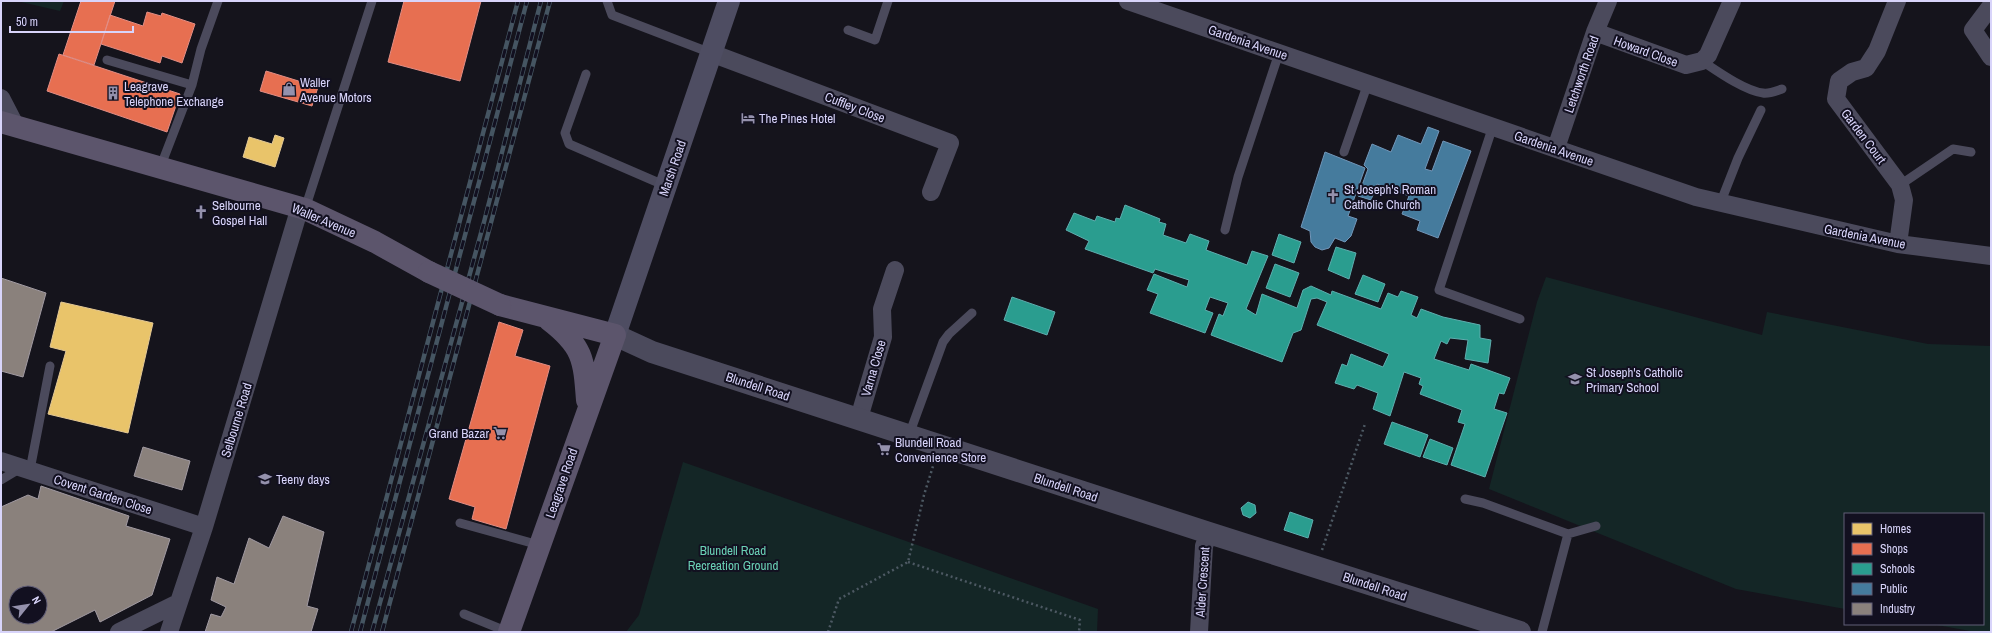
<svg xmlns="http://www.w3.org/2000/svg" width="1992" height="633" viewBox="0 0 1992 633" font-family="'Archivo Narrow',sans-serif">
<rect width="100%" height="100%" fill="#15141c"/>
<path fill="#142626" d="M 17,1 L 64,1 L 60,11 Z
M 1546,277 L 1762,335 L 1767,312 L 1928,344 L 1991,346 L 1991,632 L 1976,632 L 1931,624 L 1983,624 L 1983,514 L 1845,514 L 1845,609 L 1736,589 L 1489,489 L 1537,302 Z
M 683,462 L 1098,609 L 1097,632 L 626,632 L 639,615 Z"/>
<path fill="#e9c46a" stroke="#e4c995" d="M 275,135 L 284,138 L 275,167 L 243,157 L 249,137 L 272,144 Z
M 61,302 L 153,323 L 128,433 L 48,414 L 66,351 L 50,347 Z"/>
<path fill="#e76f51" stroke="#e28d84" d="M 81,1 L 115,1 L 94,65 L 63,55 Z
M 404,1 L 481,1 L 460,81 L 388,62 Z
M 147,12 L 161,16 L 162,13 L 195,24 L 182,63 L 162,56 L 160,63 L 101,44 L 110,15 L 143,26 Z
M 59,54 L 180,94 L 167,132 L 47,91 Z
M 266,71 L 318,87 L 312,106 L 260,91 Z
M 499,322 L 523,330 L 515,356 L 550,366 L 506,529 L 472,519 L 475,507 L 449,499 Z"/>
<path fill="#2a9d8f" stroke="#5eaeaf" d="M 1125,205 L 1160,219 L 1159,222 L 1166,224 L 1163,235 L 1186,243 L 1190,234 L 1209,241 L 1206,250 L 1247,265 L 1252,251 L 1268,256 L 1246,309 L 1256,315 L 1262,294 L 1297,308 L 1303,290 L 1311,286 L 1331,295 L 1332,291 L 1381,309 L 1388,293 L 1398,297 L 1401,291 L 1418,297 L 1411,315 L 1417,318 L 1421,309 L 1443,317 L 1480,325 L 1480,338 L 1491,340 L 1488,363 L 1465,359 L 1468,340 L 1450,338 L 1447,344 L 1441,341 L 1434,359 L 1469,370 L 1471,364 L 1510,378 L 1504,394 L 1499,393 L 1494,409 L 1507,413 L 1485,477 L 1451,465 L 1465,424 L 1458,422 L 1462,410 L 1420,394 L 1423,386 L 1419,384 L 1421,378 L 1404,372 L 1390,416 L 1373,409 L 1378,393 L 1357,385 L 1354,389 L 1335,383 L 1342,364 L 1347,366 L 1351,354 L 1383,367 L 1389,354 L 1317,325 L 1327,302 L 1317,298 L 1311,299 L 1301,330 L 1293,333 L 1282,362 L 1211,335 L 1219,314 L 1223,316 L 1228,303 L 1210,297 L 1205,310 L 1213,313 L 1205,333 L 1150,313 L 1158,294 L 1147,290 L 1154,274 L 1187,287 L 1189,280 L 1155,269 L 1153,273 L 1085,249 L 1089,241 L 1066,230 L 1074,213 L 1095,221 L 1097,216 L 1115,222 L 1116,218 L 1120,219 Z
M 1279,234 L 1301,242 L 1294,263 L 1272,255 Z
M 1336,247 L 1356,253 L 1349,279 L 1328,270 Z
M 1275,264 L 1299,273 L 1290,297 L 1266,288 Z
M 1363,275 L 1385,284 L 1378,302 L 1355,294 Z
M 1012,297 L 1055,312 L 1047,335 L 1004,320 Z
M 1392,422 L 1428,435 L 1420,457 L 1384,444 Z
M 1430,439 L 1453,448 L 1447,465 L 1423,457 Z
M 1248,502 L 1255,505 L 1256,513 L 1250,518 L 1243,515 L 1241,508 Z
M 1290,512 L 1313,520 L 1308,538 L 1284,530 Z"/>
<path fill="#457b9d" stroke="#7196b9" d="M 1428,127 L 1439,131 L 1425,169 L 1432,171 L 1443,141 L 1471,151 L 1438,238 L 1417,230 L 1420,221 L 1402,214 L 1409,196 L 1377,184 L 1371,200 L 1358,196 L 1368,169 L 1364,165 L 1372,144 L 1391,152 L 1398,135 L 1421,144 Z
M 1325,152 L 1365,168 L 1348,216 L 1357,219 L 1351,236 L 1345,242 L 1335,238 L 1329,248 L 1322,250 L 1315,247 L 1311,242 L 1310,231 L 1301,227 Z"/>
<path fill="#8a817c" stroke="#a19aa2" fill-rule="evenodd" d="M 1,278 L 46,293 L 23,377 L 1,371 Z
M 143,447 L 190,461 L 182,490 L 134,476 Z
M 41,486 L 129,516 L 126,526 L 170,539 L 152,595 L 100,622 L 95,610 L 51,632 L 1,632 L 1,507 L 28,495 L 38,499 ZM 16,593 L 40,593 L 40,617 L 16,617 Z
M 283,516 L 324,532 L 307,606 L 318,609 L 311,632 L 205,632 L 211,614 L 221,617 L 226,607 L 211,600 L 217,577 L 234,584 L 249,538 L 269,548 Z"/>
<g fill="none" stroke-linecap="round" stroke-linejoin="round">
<path stroke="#4d5963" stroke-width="2.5" stroke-dasharray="2 3" stroke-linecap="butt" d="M 1322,550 L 1365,424
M 908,562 L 1080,620 L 1079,632
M 828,632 L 839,599 L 908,562 L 924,495 L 934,463"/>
<path stroke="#4b4a5c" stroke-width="9" d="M 607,1 L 612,15 L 711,53
M 848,30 L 875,40 L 888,1
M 107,60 L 192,85
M 1702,61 C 1717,71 1745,91 1763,93 C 1769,94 1776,91 1782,89
M 586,74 L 565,133 L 569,144 L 666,186
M 1493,126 L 1439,290 L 1520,319
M 1344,152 L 1368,83
M 160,168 L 192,85 L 201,49 L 218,1
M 1900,185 L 1953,149 L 1971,152
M 1720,204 L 1738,158 L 1761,110
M 305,209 L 372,1
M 1225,230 L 1238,177 L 1279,53
M 909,435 L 943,342 L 949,334 L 972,313
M 30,470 L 50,366
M 1,480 L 21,468
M 1465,499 L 1483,503 L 1568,534 L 1542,632
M 460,523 L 539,545
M 1568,534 L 1596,526
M 464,614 L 508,632"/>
<path stroke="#4b4a5c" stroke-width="18" d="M 1128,1 L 1696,197 L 1898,244 L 1991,256
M 1897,1 L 1877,51 L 1866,68 L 1852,72 L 1839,81 L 1836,99 L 1900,185 L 1904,200 L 1898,244
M 1991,6 L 1973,30 L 1991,57
M 1595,32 L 1686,65 L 1702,61 L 1708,55 L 1732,1
M 711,53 L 950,143 L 931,192
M 1,98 L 15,125
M 1556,148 L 1595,32 L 1608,1
M 859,418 L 883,337 L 882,309 L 895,270
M 1,461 L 204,527
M 119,632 L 178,603
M 169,632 L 204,527 L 300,207
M 1199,632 L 1204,546 L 1209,533"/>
<path stroke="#4b4a5c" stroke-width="22" d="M 615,335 L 652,352 L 1209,533 L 1520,632"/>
<path stroke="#4e4d62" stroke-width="22" d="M 615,335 L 729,1"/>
<path stroke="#5c556c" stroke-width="22" d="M 1,122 L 305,209 L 375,242 L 429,272
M 500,305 L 615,335 L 509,632
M 549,320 C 583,346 584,359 587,400"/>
<g stroke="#455562" stroke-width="4.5">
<path id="rail" d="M 351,632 L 518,1
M 360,632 L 527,1
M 372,632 L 484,222 L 541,1
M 382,632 L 550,1"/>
</g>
<use href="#rail" stroke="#121020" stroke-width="3" stroke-dasharray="9" stroke-linecap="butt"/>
<path stroke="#5c556c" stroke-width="22" d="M 429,272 L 500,305"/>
</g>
<defs>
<g id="shop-bare" transform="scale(1.08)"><path d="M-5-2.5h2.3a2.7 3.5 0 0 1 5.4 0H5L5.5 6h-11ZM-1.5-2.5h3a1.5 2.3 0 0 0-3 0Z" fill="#9491ac" stroke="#121020" stroke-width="2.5" paint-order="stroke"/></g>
<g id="building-bare" transform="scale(1.08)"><path d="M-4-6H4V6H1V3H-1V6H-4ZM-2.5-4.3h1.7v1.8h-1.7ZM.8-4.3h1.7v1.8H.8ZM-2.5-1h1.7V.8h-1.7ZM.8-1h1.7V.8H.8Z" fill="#9491ac" stroke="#121020" stroke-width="2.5" paint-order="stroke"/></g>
<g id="hotel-bare" transform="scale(1.08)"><path d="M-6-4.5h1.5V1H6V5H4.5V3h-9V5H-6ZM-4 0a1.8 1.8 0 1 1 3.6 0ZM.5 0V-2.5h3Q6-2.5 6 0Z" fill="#9491ac" stroke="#121020" stroke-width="2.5" paint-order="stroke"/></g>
<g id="church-bare" transform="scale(1.08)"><path d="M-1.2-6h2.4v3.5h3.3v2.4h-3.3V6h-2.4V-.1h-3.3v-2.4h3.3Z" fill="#9491ac" stroke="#121020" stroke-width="2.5" paint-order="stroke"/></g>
<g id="school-bare" transform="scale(1.08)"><path d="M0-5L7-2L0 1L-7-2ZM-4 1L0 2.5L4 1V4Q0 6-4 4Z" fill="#9491ac" stroke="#121020" stroke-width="2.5" paint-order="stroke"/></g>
<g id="supermarket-bare" transform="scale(1.08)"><path d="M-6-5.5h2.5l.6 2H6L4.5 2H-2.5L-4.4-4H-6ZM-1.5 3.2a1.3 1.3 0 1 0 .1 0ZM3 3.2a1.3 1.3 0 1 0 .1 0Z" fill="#9491ac" stroke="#121020" stroke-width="2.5" paint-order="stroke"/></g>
</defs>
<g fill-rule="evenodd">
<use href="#shop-bare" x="289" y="89"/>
<use href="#building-bare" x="113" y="93"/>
<use href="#hotel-bare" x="748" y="118"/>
<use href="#church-bare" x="1333" y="196"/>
<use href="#church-bare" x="201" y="212"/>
<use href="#school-bare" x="1575" y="379"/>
<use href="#supermarket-bare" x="500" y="433"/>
<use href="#supermarket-bare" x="884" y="449"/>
<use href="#school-bare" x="265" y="479"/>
</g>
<g text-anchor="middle" stroke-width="4" stroke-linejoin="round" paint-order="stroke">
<g font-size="13" fill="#d8d4fa" stroke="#121020">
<text transform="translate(1248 42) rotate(19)" y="5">Gardenia Avenue</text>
<text transform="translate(1646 51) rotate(20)" y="5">Howard Close</text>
<text transform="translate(1581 74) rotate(-71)" y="5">Letchworth Road</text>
<text transform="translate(855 107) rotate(21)" y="5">Cuffley Close</text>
<text transform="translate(1864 136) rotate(53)" y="5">Garden Court</text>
<text transform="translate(1554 148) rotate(19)" y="5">Gardenia Avenue</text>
<text transform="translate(672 168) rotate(-71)" y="5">Marsh Road</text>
<text transform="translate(324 220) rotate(23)" y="5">Waller Avenue</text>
<text transform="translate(1865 236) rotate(11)" y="5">Gardenia Avenue</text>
<text transform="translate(873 368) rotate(-74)" y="5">Varna Close</text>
<text transform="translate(758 386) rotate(18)" y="5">Blundell Road</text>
<text transform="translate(236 420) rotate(-73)" y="5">Selbourne Road</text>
<text transform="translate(561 483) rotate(-71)" y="5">Leagrave Road</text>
<text transform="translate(1066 487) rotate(18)" y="5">Blundell Road</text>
<text transform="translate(103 494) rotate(18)" y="5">Covent Garden Close</text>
<text transform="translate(1202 582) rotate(-86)" y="5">Alder Crescent</text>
<text transform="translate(1375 586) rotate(18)" y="5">Blundell Road</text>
</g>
<g font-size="13" fill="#d8d4fa" stroke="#121020" text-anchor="start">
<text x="300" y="87">Waller<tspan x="300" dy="15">Avenue Motors</tspan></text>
<text x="124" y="91">Leagrave<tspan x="124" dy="15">Telephone Exchange</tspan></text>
<text x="759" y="123">The Pines Hotel</text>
<text x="1344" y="194">St Joseph's Roman<tspan x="1344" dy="15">Catholic Church</tspan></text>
<text x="212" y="210">Selbourne<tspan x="212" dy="15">Gospel Hall</tspan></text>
<text x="1586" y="377">St Joseph's Catholic<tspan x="1586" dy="15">Primary School</tspan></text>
<text x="489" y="438" text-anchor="end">Grand Bazar</text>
<text x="895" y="447">Blundell Road<tspan x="895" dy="15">Convenience Store</tspan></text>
<text x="276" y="484">Teeny days</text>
</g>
<g font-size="13" fill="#6ad0b5" stroke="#121020">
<text x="733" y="555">Blundell Road<tspan x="733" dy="15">Recreation Ground</tspan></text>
</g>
</g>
<rect width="1992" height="633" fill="none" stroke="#d8d4fa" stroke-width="4"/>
<rect x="1844" y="513" width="140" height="112" fill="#121020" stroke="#615e77"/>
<rect x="1852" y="523" width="20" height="12" fill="#e9c46a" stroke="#615e77"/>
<text x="1880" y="533" font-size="12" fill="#d8d4fa">Homes</text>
<rect x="1852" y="543" width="20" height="12" fill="#e76f51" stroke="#615e77"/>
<text x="1880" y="553" font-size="12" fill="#d8d4fa">Shops</text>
<rect x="1852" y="563" width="20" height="12" fill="#2a9d8f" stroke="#615e77"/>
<text x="1880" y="573" font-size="12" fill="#d8d4fa">Schools</text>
<rect x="1852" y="583" width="20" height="12" fill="#457b9d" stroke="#615e77"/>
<text x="1880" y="593" font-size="12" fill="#d8d4fa">Public</text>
<rect x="1852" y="603" width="20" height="12" fill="#8a817c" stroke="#615e77"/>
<text x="1880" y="613" font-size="12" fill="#d8d4fa">Industry</text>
<g transform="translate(28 605) rotate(60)"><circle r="19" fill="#121020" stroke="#615e77"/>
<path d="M0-3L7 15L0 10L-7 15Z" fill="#9491ac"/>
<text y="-6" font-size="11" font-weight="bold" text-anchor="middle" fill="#d8d4fa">N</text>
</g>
<path d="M10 26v6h123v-6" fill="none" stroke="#d8d4fa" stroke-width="2"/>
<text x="16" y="26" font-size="12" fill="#d8d4fa" stroke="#121020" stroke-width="3" paint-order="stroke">50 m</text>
</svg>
